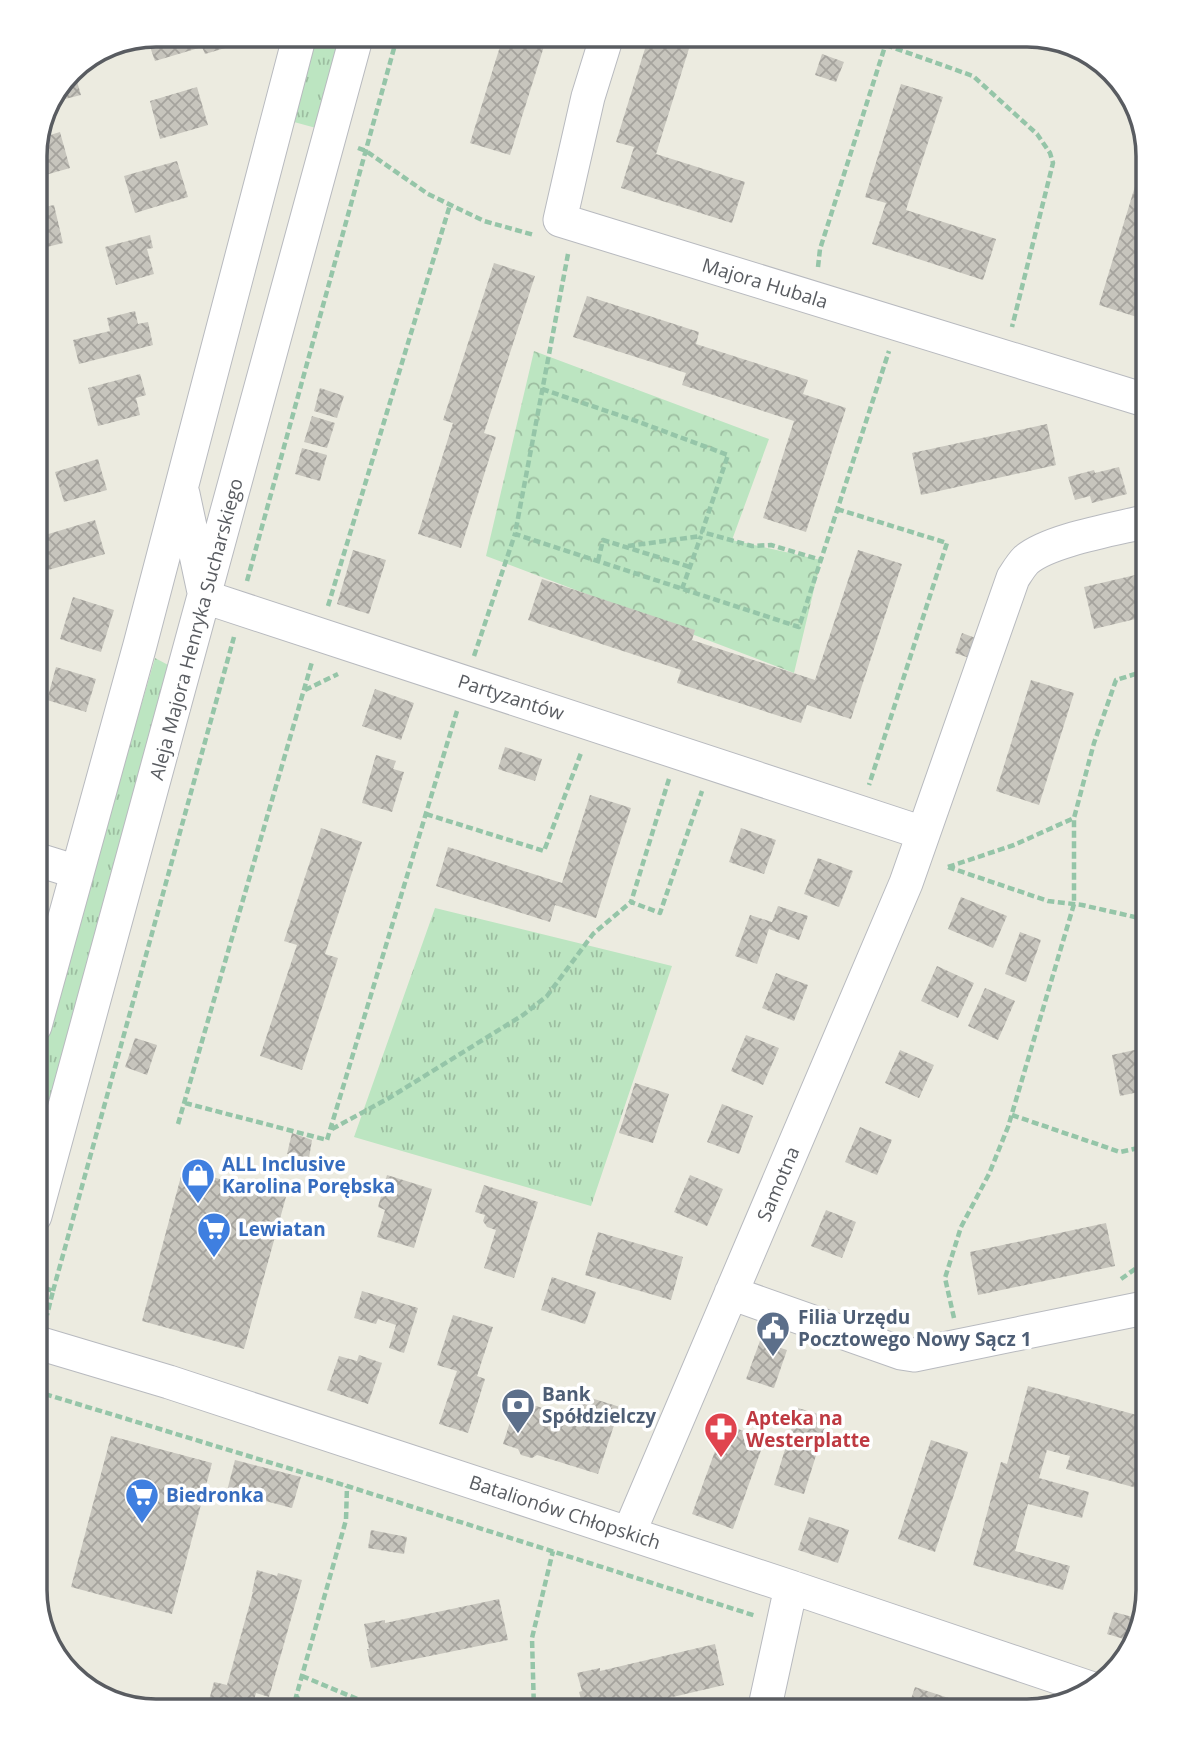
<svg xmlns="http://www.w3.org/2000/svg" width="1183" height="1746" viewBox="0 0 1183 1746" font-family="'Open Sans',sans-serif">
<defs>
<pattern id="grass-tufts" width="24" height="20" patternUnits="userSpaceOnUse" patternTransform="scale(1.75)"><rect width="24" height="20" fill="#bce5c1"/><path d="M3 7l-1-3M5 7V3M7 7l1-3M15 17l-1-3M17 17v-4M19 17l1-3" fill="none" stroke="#9cbda0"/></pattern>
<pattern id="forest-crowns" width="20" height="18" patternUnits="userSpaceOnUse" patternTransform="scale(1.75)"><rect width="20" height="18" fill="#bce5c1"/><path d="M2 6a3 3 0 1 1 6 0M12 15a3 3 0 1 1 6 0" fill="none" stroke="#9cbda0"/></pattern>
<pattern id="building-cross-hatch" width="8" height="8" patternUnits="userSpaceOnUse" patternTransform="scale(1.75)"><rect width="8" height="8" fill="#c7c5bd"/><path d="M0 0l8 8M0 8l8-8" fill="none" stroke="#a5a39d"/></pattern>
</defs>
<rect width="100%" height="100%" fill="#ecebe0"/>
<path fill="url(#grass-tufts)" d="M 315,42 L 340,42 L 316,128 L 294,122 Z
M 155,658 L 170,666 L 35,1159 L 35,1083 L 106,826 Z
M 435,908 L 672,966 L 591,1206 L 354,1137 Z"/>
<path fill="url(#forest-crowns)" d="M 534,351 L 769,439 L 732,540 L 821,560 L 794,673 L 486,556 Z"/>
<path fill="url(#building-cross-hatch)" d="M 648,39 L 692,39 L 656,154 L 745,182 L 732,223 L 621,188 L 634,147 L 616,142 Z
M 502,40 L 546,40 L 510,155 L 470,143 Z
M 242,43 L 205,54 L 202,47 L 155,61 L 149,44 Z
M 822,54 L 844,62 L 836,82 L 815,75 Z
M 73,68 L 81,95 L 57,101 L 71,70 Z
M 901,84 L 943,97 L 906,210 L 996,239 L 983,280 L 872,244 L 886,203 L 865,197 Z
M 197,87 L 208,125 L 160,139 L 150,101 Z
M 60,132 L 70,168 L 35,178 L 35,149 L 40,138 Z
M 1146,150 L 1148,156 L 1148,290 L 1140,318 L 1099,305 Z
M 177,161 L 188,197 L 135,213 L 124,176 Z
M 54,205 L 63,243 L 35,250 L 35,209 Z
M 150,235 L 153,248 L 147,249 L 154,274 L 116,285 L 105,247 Z
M 494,263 L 535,276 L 484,433 L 496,437 L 461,548 L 418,534 L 453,423 L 443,420 Z
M 587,296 L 699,332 L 696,344 L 808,380 L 803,394 L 846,408 L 806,532 L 763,518 L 794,421 L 682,385 L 686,373 L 573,337 Z
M 135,311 L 138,324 L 148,322 L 153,345 L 79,364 L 73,340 L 110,331 L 107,318 Z
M 140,374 L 146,395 L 136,398 L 140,415 L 98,426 L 88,388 Z
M 320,388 L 344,396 L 337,418 L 314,411 Z
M 312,416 L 335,423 L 327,448 L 304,442 Z
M 1047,424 L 1056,465 L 921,495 L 912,453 Z
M 302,448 L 327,455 L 320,481 L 295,474 Z
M 98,459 L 107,490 L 64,502 L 55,472 Z
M 1119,467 L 1127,494 L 1092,503 L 1090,496 L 1075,500 L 1068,477 L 1094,470 L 1095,473 Z
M 95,520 L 105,554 L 41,572 L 35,551 L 35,538 Z
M 353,550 L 386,560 L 369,614 L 337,604 Z
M 858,550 L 902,564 L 851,719 L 807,705 L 801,723 L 677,683 L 681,670 L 528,620 L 542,579 L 695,630 L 692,640 L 815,680 Z
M 1148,572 L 1148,616 L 1094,629 L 1084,587 Z
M 73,597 L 114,610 L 101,652 L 60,639 Z
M 962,633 L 981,640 L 975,660 L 955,653 Z
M 56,667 L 96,679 L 86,712 L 47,700 Z
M 1031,680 L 1074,693 L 1039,805 L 996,791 Z
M 375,689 L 414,703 L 401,740 L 362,726 Z
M 505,747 L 542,759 L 535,781 L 498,769 Z
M 376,755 L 396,761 L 393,769 L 404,772 L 392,812 L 362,803 Z
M 590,795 L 631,808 L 596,918 L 555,905 L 550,922 L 436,886 L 448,847 L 562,883 Z
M 321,828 L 362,842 L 325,954 L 338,958 L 302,1070 L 260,1056 L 297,945 L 284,941 Z
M 741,828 L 776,840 L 764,874 L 729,862 Z
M 818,858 L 853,871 L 839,907 L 804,894 Z
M 961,897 L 1007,916 L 993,948 L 948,929 Z
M 778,906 L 808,916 L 799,940 L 769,929 L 757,964 L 735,956 L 750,915 L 772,922 Z
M 1020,932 L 1041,940 L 1026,982 L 1005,974 Z
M 937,966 L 974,983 L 958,1018 L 921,1001 Z
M 776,973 L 808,985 L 794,1021 L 762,1008 Z
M 985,988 L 1015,1001 L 998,1040 L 968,1026 Z
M 746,1035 L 779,1048 L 763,1085 L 731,1071 Z
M 135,1038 L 157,1045 L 147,1075 L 125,1067 Z
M 1148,1047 L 1148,1090 L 1120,1096 L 1112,1055 Z
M 900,1050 L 934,1065 L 919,1098 L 885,1083 Z
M 635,1083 L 669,1094 L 653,1143 L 619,1133 Z
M 722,1104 L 753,1116 L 739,1154 L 707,1142 Z
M 860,1127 L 892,1140 L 877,1175 L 845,1162 Z
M 292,1133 L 312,1140 L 309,1158 L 287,1154 Z
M 183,1169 L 286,1197 L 244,1349 L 142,1321 Z
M 387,1175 L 432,1189 L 414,1248 L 377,1237 L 385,1210 L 378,1207 Z
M 690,1175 L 723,1189 L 707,1226 L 674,1212 Z
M 484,1185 L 538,1202 L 514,1278 L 484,1268 L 496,1230 L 487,1227 L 483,1221 L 485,1215 L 475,1212 Z
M 826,1210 L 856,1222 L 842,1258 L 811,1246 Z
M 1106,1223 L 1115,1266 L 978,1295 L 970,1252 Z
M 598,1232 L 683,1257 L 671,1300 L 585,1275 Z
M 552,1277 L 596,1292 L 585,1324 L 541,1310 Z
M 362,1291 L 418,1308 L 404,1353 L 389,1348 L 396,1325 L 378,1319 L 376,1324 L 354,1318 Z
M 453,1315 L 493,1327 L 477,1376 L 485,1379 L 468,1433 L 439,1424 L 457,1371 L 437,1365 Z
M 760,1341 L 787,1350 L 774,1388 L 746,1379 Z
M 359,1355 L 382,1363 L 368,1404 L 327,1390 L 339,1356 L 357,1361 Z
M 1028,1386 L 1148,1418 L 1148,1491 L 1066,1469 L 1070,1456 L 1047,1450 L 1039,1478 L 1089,1492 L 1082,1518 L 1028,1504 L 1015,1551 L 1070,1566 L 1063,1590 L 973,1565 L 1001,1462 L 1007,1464 Z
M 575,1393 L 620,1407 L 598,1474 L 537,1455 L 532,1458 L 521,1455 L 518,1449 L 503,1444 L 517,1400 L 568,1416 Z
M 798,1408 L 828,1417 L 804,1494 L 774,1485 Z
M 725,1424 L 765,1439 L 733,1529 L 692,1514 Z
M 111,1436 L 212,1463 L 172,1614 L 71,1587 Z
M 931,1440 L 968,1452 L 935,1552 L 898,1539 Z
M 235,1460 L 301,1477 L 292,1508 L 227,1491 Z
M 809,1517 L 849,1530 L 838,1563 L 798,1550 Z
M 371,1530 L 407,1537 L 404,1554 L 368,1548 Z
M 257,1570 L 277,1576 L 278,1573 L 302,1580 L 269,1697 L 256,1693 L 251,1711 L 206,1711 L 214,1682 L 227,1685 L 253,1592 L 252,1592 Z
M 499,1599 L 508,1640 L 371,1668 L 367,1649 L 369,1649 L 364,1624 L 385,1620 L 385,1623 Z
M 1114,1612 L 1140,1619 L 1134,1642 L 1107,1634 Z
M 715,1644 L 724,1685 L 613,1711 L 584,1711 L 579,1692 L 582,1691 L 577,1673 L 600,1668 L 600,1671 Z
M 915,1687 L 967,1704 L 964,1711 L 907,1711 Z
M 137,1696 L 160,1701 L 158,1711 L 149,1711 L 135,1706 Z"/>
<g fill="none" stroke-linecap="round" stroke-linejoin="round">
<g stroke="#b8babf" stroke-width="35">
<path id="minor" d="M 606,39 L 588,97 L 560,220 L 1148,401
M 183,494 L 204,592
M 205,597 L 923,833
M 35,859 L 77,872
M 35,1026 L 140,645 L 298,42
M 35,1216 L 355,42
M 731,1293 L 901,1353 L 914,1355 L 1144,1308 L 1148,1306
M 35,1342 L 169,1382 L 791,1587 L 1093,1689
M 629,1533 L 906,883 L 1013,578 C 1017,572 1021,565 1026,560 C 1049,540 1116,529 1148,521
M 764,1711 L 791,1587"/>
</g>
<path stroke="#95c5a8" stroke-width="4.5" stroke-dasharray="7 3.5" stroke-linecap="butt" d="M 886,45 L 973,76 L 1037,134 L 1050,153 L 1053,163 L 1012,327
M 358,148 L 366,151 L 428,194 L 484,221 L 534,235
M 568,254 L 515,534 L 799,627 L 889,351
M 818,267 L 820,249 L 888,37
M 542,389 L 639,422 L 728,455 L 702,532 L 752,546 L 771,545 L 821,560
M 837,509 L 947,543 L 869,785
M 628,546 L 701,536
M 598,561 L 603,540 L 690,567
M 247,581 L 396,41
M 682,589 L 701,536
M 328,606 L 450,205
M 474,656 L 515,534
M 305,690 L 338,674
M 669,779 L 631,902 L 660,913 L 702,791
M 426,814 L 544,851 L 581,753
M 948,867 L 1014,845 L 1074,818 L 1094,743 L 1116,680 L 1148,670
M 948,867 L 1048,901 L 1082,905 L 1148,920
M 185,1103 L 327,1140 L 457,711
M 1012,1115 L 1120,1152 L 1148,1146
M 178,1124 L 312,662
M 332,1129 L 389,1098 L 523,1015 L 547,996 L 593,934 L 631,902
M 1121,1279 L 1148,1260
M 35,1284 L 53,1291 L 47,1315
M 53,1291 L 234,637
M 954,1318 L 945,1278 L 961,1227 L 989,1174 L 1008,1127 L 1074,904 L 1074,818
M 35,1391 L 347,1486 L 756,1616
M 302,1676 L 386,1711
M 296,1695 L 305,1711
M 292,1711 L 346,1520 L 347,1486
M 480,1711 L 495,1708 L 505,1711
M 534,1711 L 532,1638 L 553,1551
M 698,1711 L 735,1704"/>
<use href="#minor" stroke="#fff" stroke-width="33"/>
</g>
<defs>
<g id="shop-pin" transform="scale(1.75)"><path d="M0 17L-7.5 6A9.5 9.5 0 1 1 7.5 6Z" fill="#3f7fe0" stroke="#fff"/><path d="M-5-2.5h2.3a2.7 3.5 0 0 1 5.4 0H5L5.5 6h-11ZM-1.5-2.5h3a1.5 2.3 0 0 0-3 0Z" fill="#fff"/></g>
<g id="supermarket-pin" transform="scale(1.75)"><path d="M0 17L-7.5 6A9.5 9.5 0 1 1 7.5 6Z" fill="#3f7fe0" stroke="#fff"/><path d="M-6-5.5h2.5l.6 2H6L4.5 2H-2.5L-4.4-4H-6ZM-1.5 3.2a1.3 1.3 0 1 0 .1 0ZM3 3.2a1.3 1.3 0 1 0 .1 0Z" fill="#fff"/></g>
<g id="civic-pin" transform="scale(1.75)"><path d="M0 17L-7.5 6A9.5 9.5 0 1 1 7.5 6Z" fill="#5c6f8a" stroke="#fff"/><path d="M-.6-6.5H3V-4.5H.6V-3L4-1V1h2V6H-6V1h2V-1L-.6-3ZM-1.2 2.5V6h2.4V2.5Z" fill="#fff"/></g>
<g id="bank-pin" transform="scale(1.75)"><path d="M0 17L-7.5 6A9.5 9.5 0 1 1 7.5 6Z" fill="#5c6f8a" stroke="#fff"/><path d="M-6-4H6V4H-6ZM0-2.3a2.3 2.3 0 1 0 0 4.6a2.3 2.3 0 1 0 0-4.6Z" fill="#fff"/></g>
<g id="pharmacy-pin" transform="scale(1.75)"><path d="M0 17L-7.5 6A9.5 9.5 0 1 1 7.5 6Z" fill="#e0444e" stroke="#fff"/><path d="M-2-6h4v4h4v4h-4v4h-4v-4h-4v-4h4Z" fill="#fff"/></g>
</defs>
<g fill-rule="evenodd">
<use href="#shop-pin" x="198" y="1175"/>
<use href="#supermarket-pin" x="214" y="1229"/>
<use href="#civic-pin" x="773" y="1328"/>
<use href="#bank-pin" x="518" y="1405"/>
<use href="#pharmacy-pin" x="721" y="1429"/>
<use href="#supermarket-pin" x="142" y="1495"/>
</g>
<g text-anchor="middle" stroke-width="7" stroke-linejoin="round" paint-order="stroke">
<g font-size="19" fill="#595c61" stroke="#fff">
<text transform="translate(765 283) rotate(17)" y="7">Majora Hubala</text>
<text transform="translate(196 629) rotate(-75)" y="7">Aleja Majora Henryka Sucharskiego</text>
<text transform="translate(511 697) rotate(18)" y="7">Partyzantów</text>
<text transform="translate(778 1184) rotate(-67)" y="7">Samotna</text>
<text transform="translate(565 1512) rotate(18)" y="7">Batalionów Chłopskich</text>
</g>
<g font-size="19" font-weight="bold" fill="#366cbe" stroke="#fff" text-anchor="start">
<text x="222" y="1171">ALL Inclusive<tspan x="222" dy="22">Karolina Porębska</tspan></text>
<text x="238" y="1236">Lewiatan</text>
<text x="166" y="1502">Biedronka</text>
</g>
<g font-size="19" font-weight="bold" fill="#4e5e75" stroke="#fff" text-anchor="start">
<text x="798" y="1324">Filia Urzędu<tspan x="798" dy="22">Pocztowego Nowy Sącz 1</tspan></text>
<text x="542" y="1401">Bank<tspan x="542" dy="22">Spółdzielczy</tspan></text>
</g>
<g font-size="19" font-weight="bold" fill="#be3a42" stroke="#fff" text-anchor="start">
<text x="746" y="1425">Apteka na<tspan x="746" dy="22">Westerplatte</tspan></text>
</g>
</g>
<path d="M0 0H1183V1746H0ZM156 47H1027A109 109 0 0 1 1136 156V1590A109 109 0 0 1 1027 1699H156A109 109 0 0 1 47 1590V156A109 109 0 0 1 156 47Z" fill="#fff" fill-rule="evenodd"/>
<path fill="none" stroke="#595c61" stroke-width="3.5" d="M156 47H1027A109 109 0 0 1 1136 156V1590A109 109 0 0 1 1027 1699H156A109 109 0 0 1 47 1590V156A109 109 0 0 1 156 47Z"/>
</svg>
